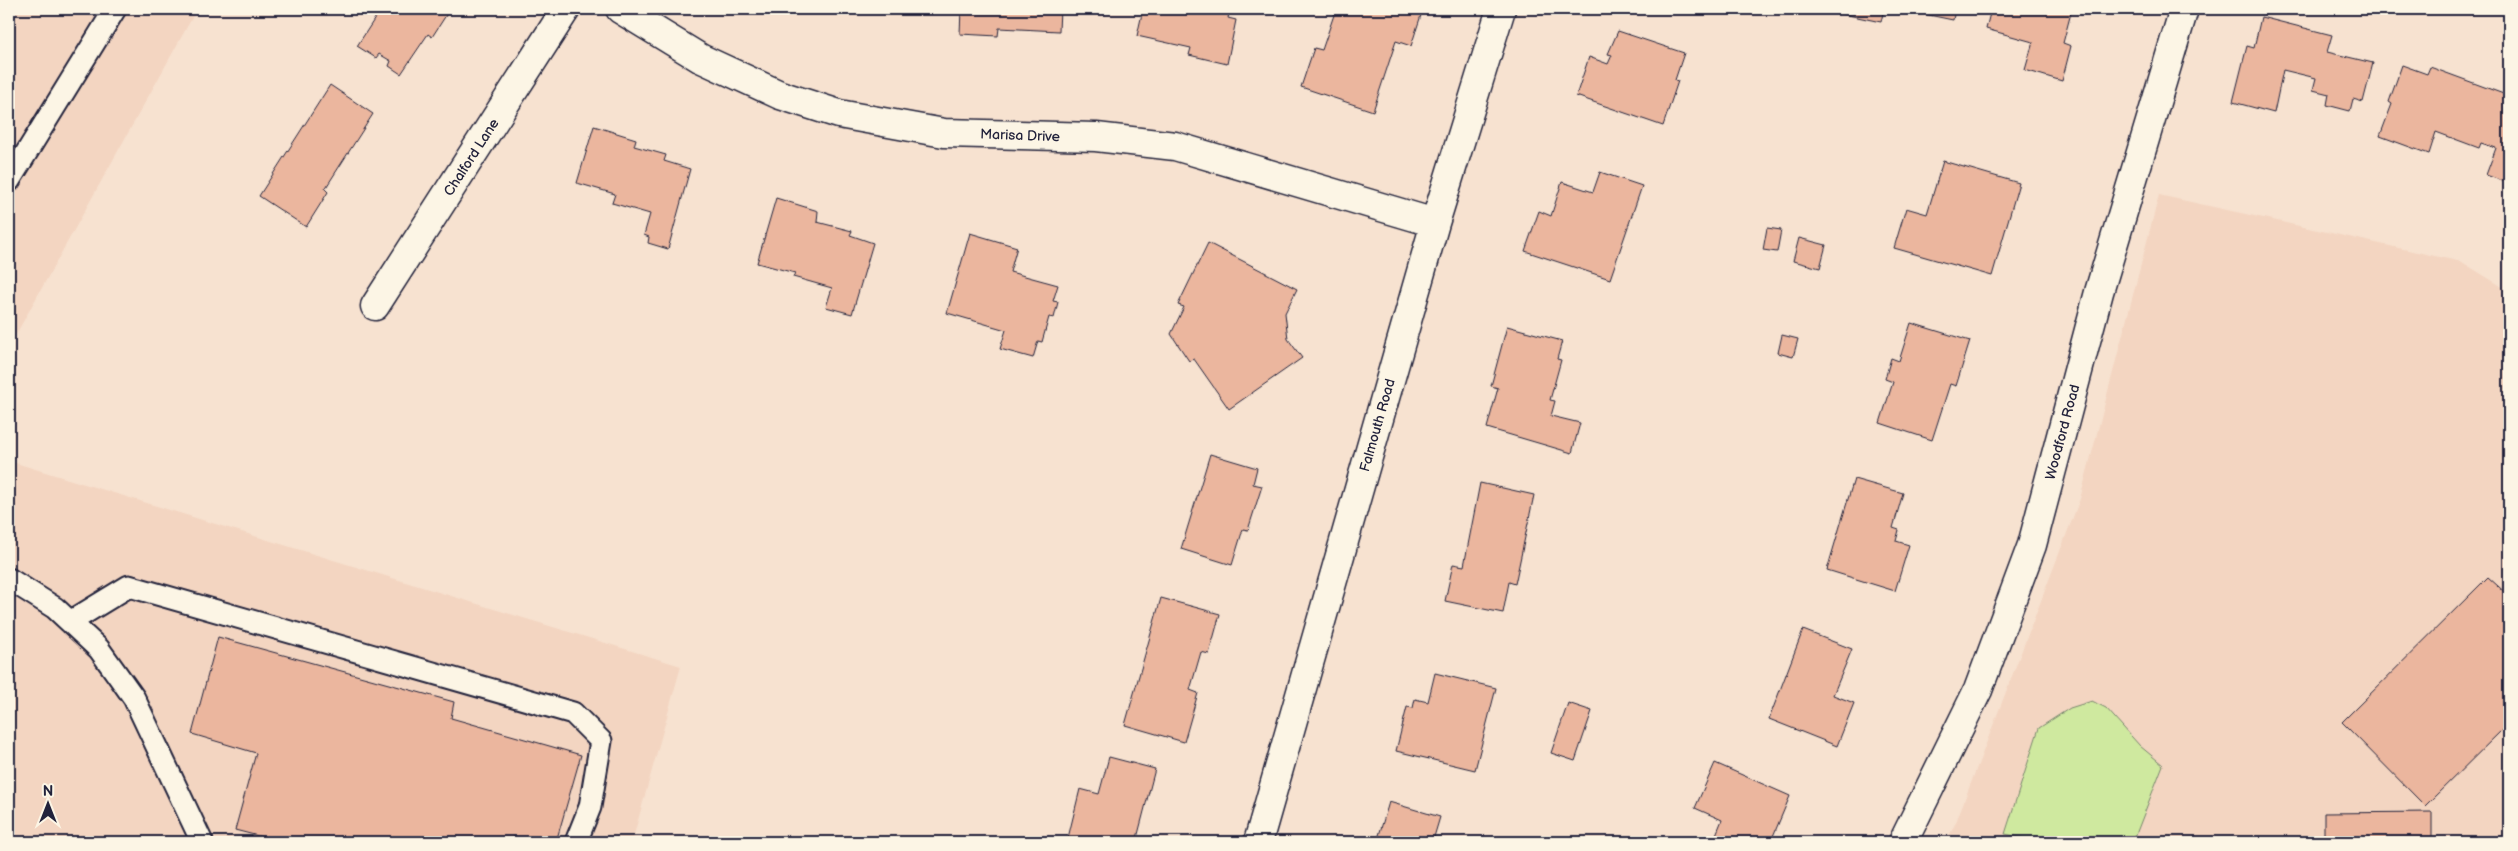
<svg xmlns="http://www.w3.org/2000/svg" width="2518" height="851" viewBox="0 0 2518 851" font-family="'Balsamiq Sans',sans-serif">
<rect width="100%" height="100%" fill="#f7e2d0"/>
<filter id="ink" filterUnits="userSpaceOnUse"><feTurbulence type="fractalNoise" baseFrequency=".02" numOctaves="2"/><feDisplacementMap in="SourceGraphic" scale="10" xChannelSelector="R" yChannelSelector="G"/><feConvolveMatrix kernelMatrix="1 2 1 2 8 2 1 2 1" color-interpolation-filters="sRGB"/></filter>
<g filter="url(#ink)">
<path fill="#f3d5c1" d="M 9,9 L 197,9 L 9,347 Z
M 2159,195 L 2462,262 L 2509,291 L 2509,842 L 1946,842 L 1956,822 L 2080,499 Z
M 9,461 L 681,666 L 632,842 L 9,842 Z"/>
<path fill="#cfe99f" stroke="#78866d" d="M 2092,701 L 2106,708 L 2140,746 L 2163,765 L 2133,842 L 2044,842 L 2005,834 L 2039,728 L 2070,708 Z"/>
<path fill="#ebb69e" stroke="#22223b" d="M 381,9 L 450,9 L 432,37 L 428,34 L 401,74 L 389,66 L 391,61 L 379,54 L 376,58 L 357,46 Z
M 802,9 L 821,9 L 819,14 Z
M 961,9 L 1060,9 L 1059,31 L 999,28 L 998,36 L 960,34 Z
M 1143,9 L 1230,9 L 1228,18 L 1236,20 L 1227,64 L 1189,55 L 1191,48 L 1137,36 Z
M 1336,9 L 1423,9 L 1411,46 L 1396,41 L 1373,111 L 1301,87 L 1314,48 L 1322,50 Z
M 1844,9 L 1884,9 L 1881,22 L 1843,14 Z
M 1900,9 L 1955,9 L 1953,20 Z
M 1991,9 L 2072,9 L 2063,43 L 2071,46 L 2062,81 L 2025,70 L 2033,42 L 1986,29 Z
M 2261,17 L 2332,35 L 2327,52 L 2373,63 L 2363,102 L 2353,99 L 2350,111 L 2327,105 L 2329,94 L 2313,90 L 2316,78 L 2283,70 L 2274,113 L 2233,102 L 2247,46 L 2254,48 Z
M 1618,31 L 1684,53 L 1675,80 L 1678,81 L 1663,126 L 1576,96 L 1589,57 L 1608,64 L 1612,55 L 1608,54 Z
M 2402,65 L 2427,74 L 2430,67 L 2509,96 L 2508,183 L 2486,175 L 2496,148 L 2481,143 L 2479,148 L 2436,132 L 2429,154 L 2380,136 L 2392,104 L 2389,102 Z
M 330,85 L 373,114 L 325,189 L 328,192 L 306,227 L 259,196 Z
M 594,126 L 636,139 L 634,146 L 666,155 L 664,161 L 690,169 L 668,249 L 648,243 L 649,237 L 644,235 L 650,214 L 612,203 L 615,194 L 577,183 Z
M 1943,161 L 2019,183 L 1992,276 L 1894,248 L 1906,208 L 1927,214 Z
M 1600,172 L 1642,186 L 1610,279 L 1525,251 L 1539,211 L 1551,216 L 1562,182 L 1593,192 Z
M 776,198 L 818,211 L 817,222 L 852,231 L 850,235 L 873,243 L 852,314 L 826,307 L 832,288 L 793,277 L 795,273 L 757,263 Z
M 1767,228 L 1781,230 L 1777,252 L 1763,250 Z
M 970,233 L 1017,247 L 1010,272 L 1058,285 L 1053,301 L 1058,302 L 1054,318 L 1049,317 L 1042,342 L 1038,341 L 1033,358 L 1000,349 L 1006,330 L 947,313 Z
M 1799,238 L 1826,245 L 1820,268 L 1793,261 Z
M 1208,243 L 1297,289 L 1285,313 L 1288,339 L 1302,358 L 1229,409 L 1194,359 L 1189,361 L 1171,334 L 1184,307 L 1178,305 Z
M 1911,323 L 1970,341 L 1956,386 L 1950,384 L 1932,440 L 1880,423 L 1893,382 L 1885,379 L 1891,358 L 1899,361 Z
M 1507,326 L 1562,341 L 1557,359 L 1561,360 L 1550,400 L 1555,401 L 1551,416 L 1580,423 L 1572,453 L 1487,428 L 1498,388 L 1491,386 Z
M 1782,335 L 1798,339 L 1793,357 L 1778,353 Z
M 1210,454 L 1257,468 L 1253,484 L 1262,486 L 1248,530 L 1243,529 L 1232,565 L 1181,549 Z
M 1854,479 L 1903,493 L 1893,528 L 1899,530 L 1896,541 L 1909,545 L 1895,591 L 1827,570 Z
M 1480,483 L 1534,495 L 1515,584 L 1509,582 L 1503,613 L 1445,601 L 1453,564 L 1464,566 Z
M 2488,577 L 2509,596 L 2509,723 L 2425,806 L 2342,722 Z
M 1161,598 L 1220,614 L 1209,654 L 1201,652 L 1190,690 L 1198,693 L 1184,742 L 1125,725 Z
M 1803,630 L 1852,649 L 1833,695 L 1854,703 L 1837,746 L 1769,719 Z
M 218,637 L 454,702 L 451,718 L 581,755 L 556,842 L 538,842 L 513,837 L 512,842 L 281,842 L 235,830 L 256,753 L 192,734 Z
M 1435,673 L 1496,688 L 1475,770 L 1396,751 L 1407,707 L 1413,708 L 1415,699 L 1428,702 Z
M 1568,703 L 1592,711 L 1575,761 L 1551,753 Z
M 1109,757 L 1155,769 L 1136,842 L 1067,842 L 1080,789 L 1099,794 Z
M 1715,763 L 1790,796 L 1771,841 L 1775,842 L 1713,842 L 1722,820 L 1695,808 Z
M 1389,802 L 1440,817 L 1434,837 L 1440,838 L 1439,842 L 1377,842 Z
M 2432,812 L 2432,842 L 2324,842 L 2324,813 Z"/>
<g fill="none" stroke-linecap="round" stroke-linejoin="round">
<g stroke="#22223b" stroke-width="25">
<path id="service" d="M 9,181 L 115,9
M 9,579 L 55,608 L 99,649 L 134,698 L 202,842
M 70,622 L 129,586 L 573,713 L 601,741 L 590,807 L 576,842"/>
</g>
<g stroke="#22223b" stroke-width="31">
<path id="minor" d="M 620,9 L 700,58 L 780,95 L 839,114 L 944,133 L 1096,137 L 1175,146 L 1435,223
M 375,306 L 566,9
M 1258,842 L 1435,223 L 1501,9
M 1903,842 L 1978,690 L 2032,545 L 2099,292 L 2184,9"/>
</g>
<use href="#service" stroke="#fcf5e5" stroke-width="21"/>
<use href="#minor" stroke="#fcf5e5" stroke-width="28"/>
</g>
</g>
<g text-anchor="middle" stroke-width="4" stroke-linejoin="round" paint-order="stroke">
<g font-size="14" fill="#22223b" stroke="#fcf5e5">
<text transform="translate(1020 135) rotate(2)" y="5">Marisa Drive</text>
<text transform="translate(471 157) rotate(-57)" y="5">Chalford Lane</text>
<text transform="translate(1377 425) rotate(-74)" y="5">Falmouth Road</text>
<text transform="translate(2062 432) rotate(-75)" y="5">Woodford Road</text>
</g>
</g>
<rect width="2518" height="851" fill="none" stroke="#fcf5e5" stroke-width="30"/>
<rect x="15" y="15" width="2488" height="821" fill="none" stroke="#22223b" stroke-width="2" filter="url(#ink)"/>
<g transform="translate(48 804)" stroke="#fcf5e5" stroke-width="4" paint-order="stroke">
<path d="M0-4L9 19L0 12L-9 19Z" fill="#22223b"/>
<text y="-8" font-size="14" font-weight="bold" text-anchor="middle" fill="#22223b">N</text>
</g>
</svg>
